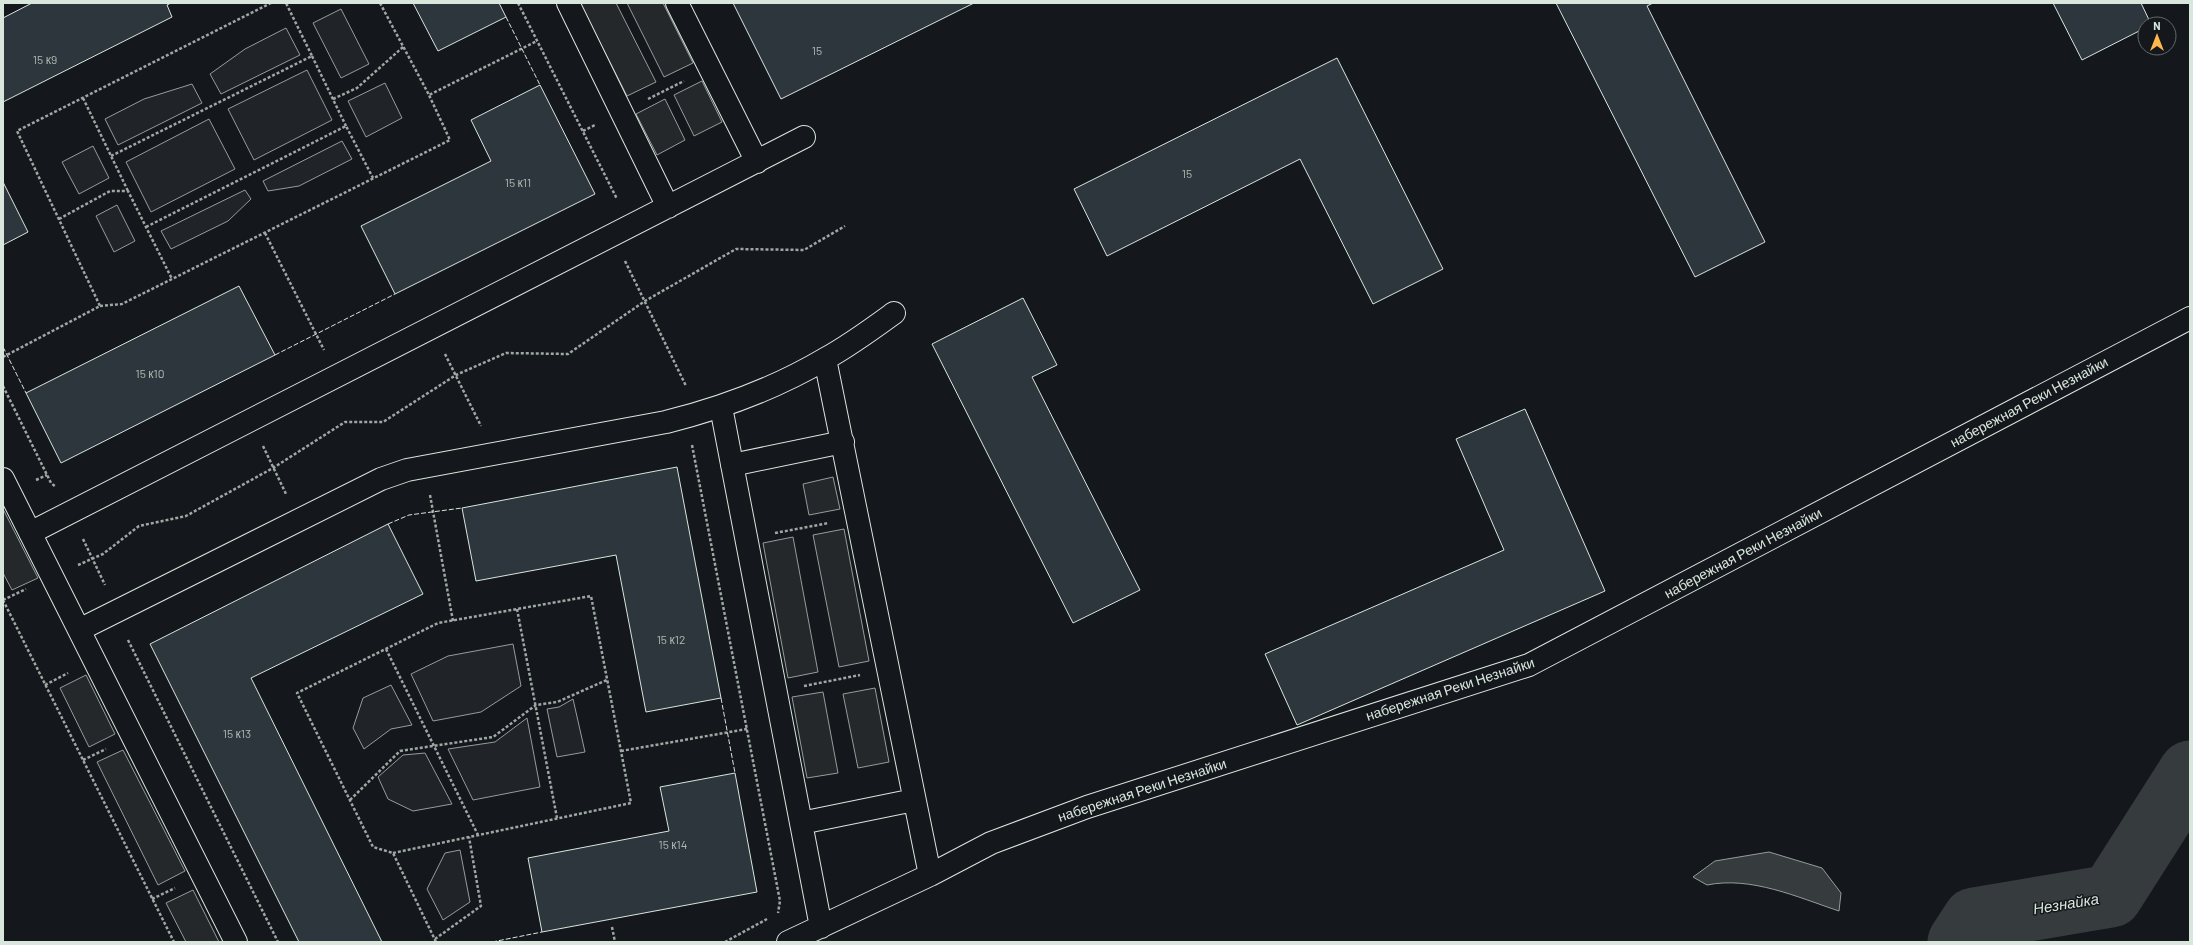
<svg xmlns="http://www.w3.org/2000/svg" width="2193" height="945" viewBox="0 0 2193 945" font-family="Barlow,sans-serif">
<rect width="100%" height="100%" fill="#14181c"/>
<path fill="#202428" stroke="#939e99" d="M 341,9 L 369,64 L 341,78 L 313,23 Z
M 286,28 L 300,55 L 221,94 L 210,74 L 245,49 Z
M 307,70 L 332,120 L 254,160 L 228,109 Z
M 385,83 L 402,118 L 366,137 L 348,101 Z
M 192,84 L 202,103 L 118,145 L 105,119 L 144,99 Z
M 209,119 L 235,169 L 151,212 L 126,162 Z
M 342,141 L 352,159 L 299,186 L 268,191 L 263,181 Z
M 93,146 L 109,178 L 79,194 L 62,162 Z
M 245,190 L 251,199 L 228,221 L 171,249 L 161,231 Z
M 117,205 L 135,241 L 114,252 L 96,216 Z
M 513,644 L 521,686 L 481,712 L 433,721 L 411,674 L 448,656 Z
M 391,685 L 412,725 L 391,729 L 364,749 L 353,728 L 363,698 Z
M 573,699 L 585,752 L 557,757 L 547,709 L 559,707 Z
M 527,718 L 540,787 L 473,800 L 448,749 L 495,742 Z
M 425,753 L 452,804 L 413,811 L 388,799 L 378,777 L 403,755 Z
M 460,850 L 470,902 L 443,920 L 427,889 L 445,853 Z"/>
<path fill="#24282b" stroke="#939e99" d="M 580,3 L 616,3 L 656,82 L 627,96 Z
M 627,3 L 663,3 L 693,63 L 664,77 Z
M 702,81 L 722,122 L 694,136 L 674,95 Z
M 665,99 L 685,140 L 657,155 L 636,114 Z
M 833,477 L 840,509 L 809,515 L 803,484 Z
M 3,509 L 38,578 L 12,590 L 3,573 Z
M 844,529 L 869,661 L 839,667 L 813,535 Z
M 793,537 L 818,672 L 788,678 L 763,543 Z
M 86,675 L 115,734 L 89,747 L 60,688 Z
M 875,688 L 889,762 L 858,768 L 843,694 Z
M 823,692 L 838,773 L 807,778 L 792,697 Z
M 123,750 L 185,871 L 158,885 L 97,762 Z
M 193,890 L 219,942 L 186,942 L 166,903 Z"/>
<path fill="#363b3e" stroke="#939e99" d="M 1769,852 L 1822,868 L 1841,893 L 1839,911 C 1797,897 1751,876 1707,885 L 1693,877 L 1715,861 Z"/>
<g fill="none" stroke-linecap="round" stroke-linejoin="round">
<path stroke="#363b3e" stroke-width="63" d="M 1959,942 L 1974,919 L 2111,896 L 2190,772"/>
</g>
<path fill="#2c363c" stroke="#d8e6dc" d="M 32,3 L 171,3 L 167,5 L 172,17 L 3,102 L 3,18 Z
M 413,3 L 499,3 L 506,17 L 438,51 Z
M 733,3 L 974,3 L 781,99 Z
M 1556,3 L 1653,3 L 1647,6 L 1765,242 L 1695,277 Z
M 2053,3 L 2141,3 L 2151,24 L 2145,24 L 2145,28 L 2082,60 Z
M 1337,58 L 1443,269 L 1373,304 L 1300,159 L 1107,256 L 1074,189 Z
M 540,85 L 595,194 L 395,294 L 361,226 L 491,161 L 471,120 Z
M 3,182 L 28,232 L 3,245 Z
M 239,286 L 275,355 L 61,463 L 26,393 Z
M 1023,298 L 1057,365 L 1032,377 L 1140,590 L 1073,623 L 932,344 Z
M 1525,409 L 1605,591 L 1297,725 L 1265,654 L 1504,550 L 1456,439 Z
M 677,467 L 721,698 L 646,712 L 616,555 L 476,581 L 462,508 Z
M 388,524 L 423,594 L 251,678 L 382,942 L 299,942 L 150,644 Z
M 735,773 L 757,892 L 542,932 L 528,858 L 669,831 L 660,787 Z"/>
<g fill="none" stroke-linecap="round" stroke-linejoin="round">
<g stroke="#d8e6dc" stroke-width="24">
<path id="minor" d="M 568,3 L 668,207
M 677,3 L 757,162
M 825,359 L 930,875
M 721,407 L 821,927
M 732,465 L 843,442
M 3,479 L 236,942
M 30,533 L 804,137
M 79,630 L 381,479 L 407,470 L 666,422 C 722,408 776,388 825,359 C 849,346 872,329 894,313
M 801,823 L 914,800
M 788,942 L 930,875 L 991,843 L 1087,807 L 1529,665 L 2190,318"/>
</g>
<path stroke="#9da8a2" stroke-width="2.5" stroke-dasharray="3 2" stroke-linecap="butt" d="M 380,3 L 429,95 L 537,41
M 518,3 L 617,199
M 312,56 L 346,126
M 83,98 L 128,191
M 333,99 L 357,88 L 403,47
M 648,99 L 684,81
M 583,131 L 595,125
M 111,156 L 312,56 L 286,3
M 59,219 L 110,191 L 128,191 L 172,279
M 146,227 L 346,126 L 373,178
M 265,233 L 324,350
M 625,261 L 686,386
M 100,306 L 122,304 L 450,140 L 429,95
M 445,354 L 481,426
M 3,357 L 100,306 L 17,131 L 271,3
M 3,386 L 51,483 L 56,487
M 692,445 L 780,901 L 778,913
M 263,446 L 286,494
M 36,480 L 47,475
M 430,495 L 453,621
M 775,533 L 829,523
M 83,539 L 105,585
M 78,565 L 103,554 L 139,526 L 186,516 L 273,468 L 345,422 L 383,422 L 456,375 L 506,353 L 568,354 L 645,301 L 736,249 L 804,250 L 845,226
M 3,600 L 26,589
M 3,600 L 174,942
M 517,609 L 557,818
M 128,640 L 278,942
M 386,649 L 478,835
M 45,685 L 68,673
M 804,686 L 860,675
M 621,751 L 747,729
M 83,760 L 106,749
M 350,800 L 400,751 L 493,737 L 536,705 L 557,702 L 607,680
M 393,853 L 631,803 L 591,596 L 438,623 L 297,693 L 373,847 L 393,853 L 436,942
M 152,899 L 175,888
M 612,927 L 615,942
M 435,939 L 481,906 L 469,837
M 725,942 L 767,919"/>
<use href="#minor" stroke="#14181c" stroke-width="22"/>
<path stroke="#d8e6dc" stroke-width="1" stroke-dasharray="5 2" stroke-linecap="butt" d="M 506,17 L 540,85
M 3,347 L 26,393
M 275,355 L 395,294
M 388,524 L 409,515 L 462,508
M 721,698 L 735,773
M 492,942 L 542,932"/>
</g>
<g text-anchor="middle" stroke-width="3" stroke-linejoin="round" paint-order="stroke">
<g font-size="12" fill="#adbab4">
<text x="817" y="55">15</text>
<text x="45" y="64">15 к9</text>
<text x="1187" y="178">15</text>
<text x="518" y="187">15 к11</text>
<text x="150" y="378">15 к10</text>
<text x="671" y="644">15 к12</text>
<text x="237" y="738">15 к13</text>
<text x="673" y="849">15 к14</text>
</g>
<g font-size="14" fill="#d8e6dc" stroke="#14181c">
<text transform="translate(2029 402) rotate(-28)" y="5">набережная Реки Незнайки</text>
<text transform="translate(1743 553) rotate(-28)" y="5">набережная Реки Незнайки</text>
<text transform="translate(1450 689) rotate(-18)" y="5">набережная Реки Незнайки</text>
<text transform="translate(1142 790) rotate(-18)" y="5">набережная Реки Незнайки</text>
</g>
<g font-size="15" font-style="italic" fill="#d8e6dc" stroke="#14181c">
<text transform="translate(2066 904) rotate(-9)" y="5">Незнайка</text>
</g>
</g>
<rect width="2193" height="945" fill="none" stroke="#d8e6dc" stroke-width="8"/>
<g transform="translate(2157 36)"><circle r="19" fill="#14181c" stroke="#626a69"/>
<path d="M0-3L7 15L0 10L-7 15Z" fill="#ffb74d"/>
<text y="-6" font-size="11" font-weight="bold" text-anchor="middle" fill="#d8e6dc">N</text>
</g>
</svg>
